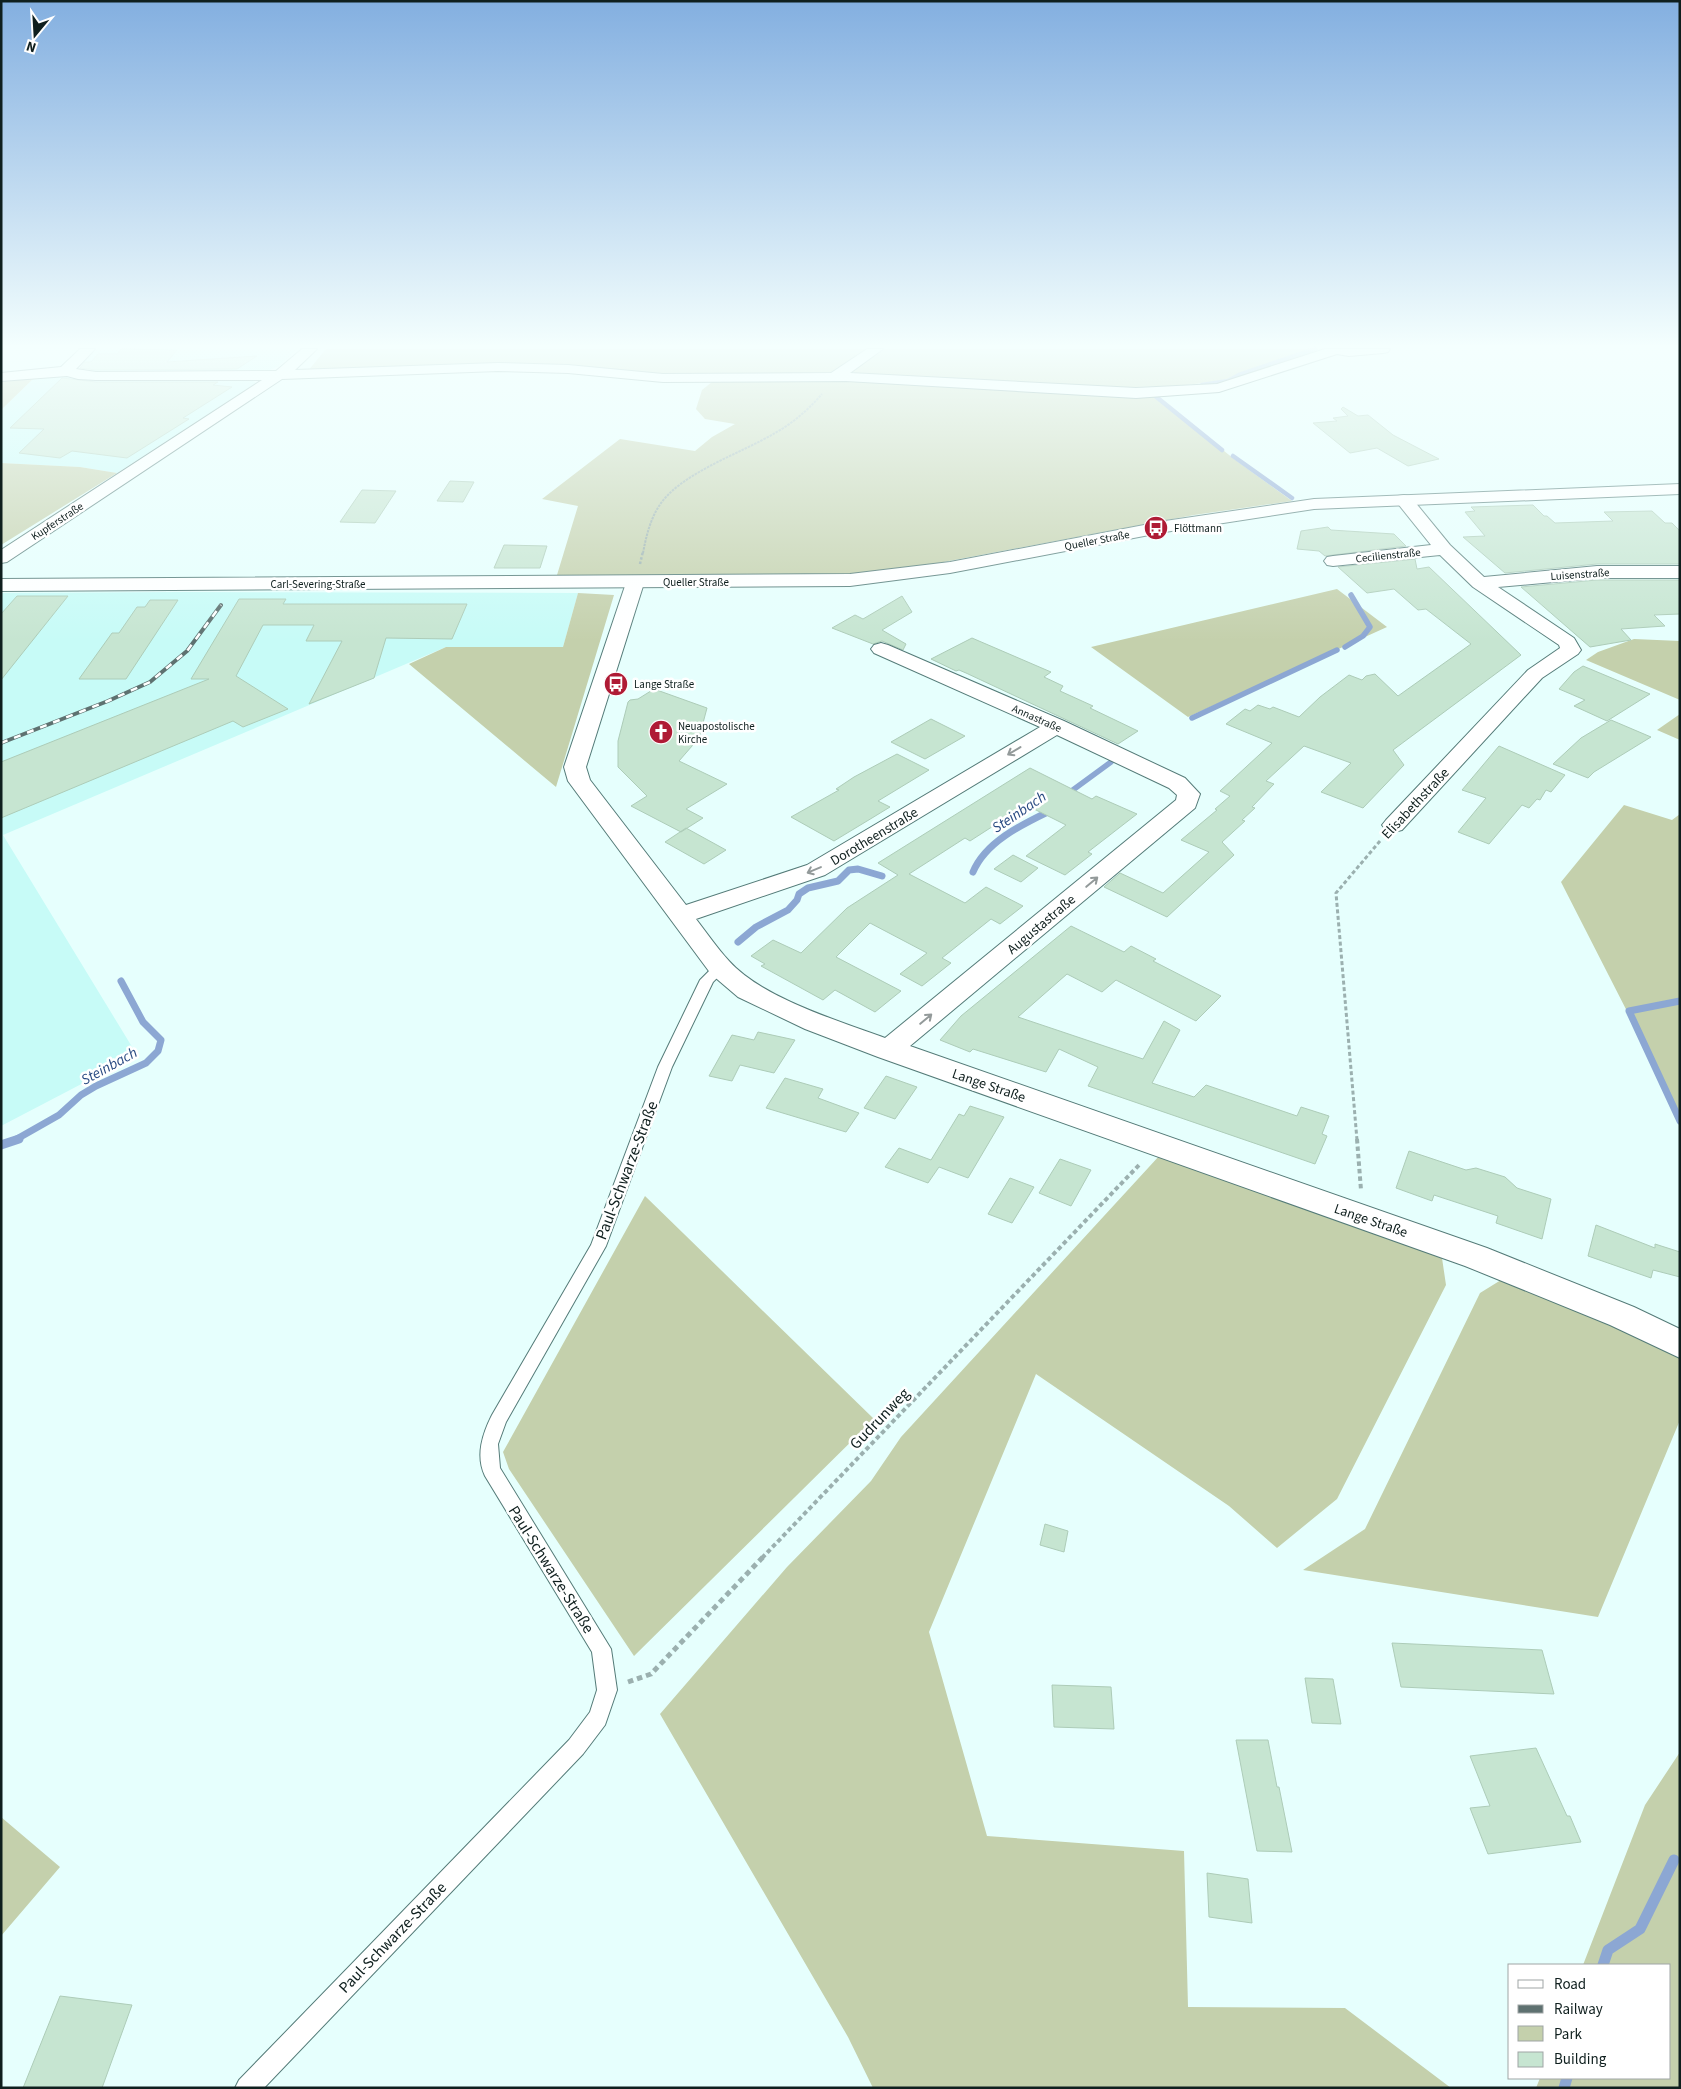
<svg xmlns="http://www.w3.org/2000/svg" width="1681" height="2089" viewBox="0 0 1681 2089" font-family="'Source Sans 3',sans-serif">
<rect width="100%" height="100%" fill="#e6fffd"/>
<path fill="#c7fbf7" d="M 96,349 L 297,349 L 279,366 L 263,373 L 92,371 L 82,366 L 82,363 Z
M 59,377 L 250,379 L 256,383 L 117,473 L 80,467 L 1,463 L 1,410 L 33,379 Z
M 1,593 L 183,592 L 578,593 L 563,647 L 446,647 L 3,835 L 137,1055 L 1,1126 Z"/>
<path fill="#c4d0ac" d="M 326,349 L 867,349 L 828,374 L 666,375 L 580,367 L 307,372 Z
M 883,349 L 1319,349 L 1233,379 L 1179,386 L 1091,388 L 856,373 L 851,371 Z
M 33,379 L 1,410 L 1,381 Z
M 866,381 L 1106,396 L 1156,396 L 1234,459 L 1292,501 L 1194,515 L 933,564 L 849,575 L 557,575 L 578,506 L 542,499 L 620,439 L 695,451 L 712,437 L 735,424 L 705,419 L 696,409 L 702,390 L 712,382 Z
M 1,463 L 80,467 L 117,473 L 1,545 Z
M 1337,589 L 1387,627 L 1188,717 L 1091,647 Z
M 578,593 L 614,595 L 556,787 L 409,664 L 446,647 L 563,647 Z
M 1634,639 L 1680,641 L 1680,700 L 1586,660 L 1598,652 Z
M 1680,714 L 1680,740 L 1657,730 Z
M 1624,805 L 1672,820 L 1680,814 L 1680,1115 L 1561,882 Z
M 1160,1155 L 1442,1258 L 1446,1285 L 1337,1499 L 1277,1548 L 1229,1506 L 1036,1374 L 929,1632 L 987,1836 L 1184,1851 L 1188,2007 L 1345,2008 L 1451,2088 L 873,2088 L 848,2037 L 660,1714 L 787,1567 L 871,1481 L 901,1437 Z
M 645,1196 L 874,1419 L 634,1656 L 509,1469 L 503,1452 Z
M 1501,1280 L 1614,1327 L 1680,1358 L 1680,1420 L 1598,1617 L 1303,1570 L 1365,1529 L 1480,1293 Z
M 1680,1752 L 1680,2088 L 1536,2088 L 1540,2078 L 1670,2078 L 1670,1965 L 1583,1965 L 1645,1805 Z
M 1,1817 L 60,1867 L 1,1936 Z"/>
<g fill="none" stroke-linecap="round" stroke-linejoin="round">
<path stroke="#8ca7d3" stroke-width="4.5" d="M 1202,385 L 1228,381 L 1239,375 L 1315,349
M 1154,395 L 1222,450
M 1233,456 L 1292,498"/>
<path stroke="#8ca7d3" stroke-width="5.5" d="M 1345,647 L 1363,636 L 1370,627 L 1351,595
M 1192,718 L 1337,650
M 1066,795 L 1111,762
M 1049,811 L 1052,810"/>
<path stroke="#8ca7d3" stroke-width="7" d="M 973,872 C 986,841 1023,824 1052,810
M 738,942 L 756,927 L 788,910 L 797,900 L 799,894 L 808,888 L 838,881 L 849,870 L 858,869 L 882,876
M 1680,1001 L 1629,1011 L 1680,1121
M 15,1140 L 59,1115 L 81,1095 L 96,1086 L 146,1063 L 158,1051 L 161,1040 L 143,1022 L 121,981"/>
<path stroke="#8ca7d3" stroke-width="9" d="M 1,1145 L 19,1139"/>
<path stroke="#8ca7d3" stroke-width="11" d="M 1603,1965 L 1608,1950 L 1640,1929 L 1674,1860
M 1564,2088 L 1567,2078"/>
</g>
<path fill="#c6e5d1" stroke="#adccb8" d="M 121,349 L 177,350 L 167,362 L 257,356 L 237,369 L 96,370 L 80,368 L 85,362 L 91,362 L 98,354 L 117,354 Z
M 62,378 L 96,382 L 218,382 L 213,385 L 232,387 L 183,418 L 189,419 L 127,458 L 72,451 L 60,458 L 19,453 L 44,429 L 10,428 Z
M 1343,407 L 1358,416 L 1368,415 L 1393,435 L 1439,459 L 1408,466 L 1377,448 L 1350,453 L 1313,423 L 1337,421 L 1333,418 L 1348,416 L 1341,409 Z
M 450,481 L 474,482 L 463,502 L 437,501 Z
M 362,490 L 396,491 L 375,523 L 340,522 Z
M 1533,505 L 1544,516 L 1547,516 L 1555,523 L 1613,521 L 1604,512 L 1652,511 L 1665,523 L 1672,523 L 1680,531 L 1680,564 L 1597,564 L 1505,573 L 1463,537 L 1485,536 L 1465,512 L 1475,511 L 1471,507 Z
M 1328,527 L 1331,530 L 1394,534 L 1406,546 L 1325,556 L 1319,551 L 1297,549 L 1301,531 Z
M 504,545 L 547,546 L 540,568 L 494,568 Z
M 1415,559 L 1417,569 L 1429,567 L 1521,655 L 1393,750 L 1404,765 L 1363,808 L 1321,792 L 1351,763 L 1304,746 L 1266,781 L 1274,784 L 1252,807 L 1255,808 L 1242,820 L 1245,821 L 1222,842 L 1234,855 L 1167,917 L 1104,887 L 1120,873 L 1163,893 L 1209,852 L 1181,840 L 1217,810 L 1215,809 L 1230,796 L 1220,791 L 1272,743 L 1226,724 L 1245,709 L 1250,711 L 1258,705 L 1270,709 L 1273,707 L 1299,717 L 1320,697 L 1349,675 L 1362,680 L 1366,676 L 1375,674 L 1398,696 L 1471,644 L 1426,609 L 1418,610 L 1394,589 L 1367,593 L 1338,567 Z
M 1597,580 L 1680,580 L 1680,614 L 1654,615 L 1665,626 L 1621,629 L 1631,640 L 1590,647 L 1521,587 Z
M 17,596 L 68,596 L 1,680 L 1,614 Z
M 902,596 L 912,612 L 882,630 L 906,644 L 903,650 L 882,641 L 873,644 L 832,628 L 855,615 L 863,619 Z
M 239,599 L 286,599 L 283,604 L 467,604 L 452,639 L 386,638 L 374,678 L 309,704 L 342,641 L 306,641 L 314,625 L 263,625 L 236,676 L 288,709 L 243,727 L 233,721 L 1,818 L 1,762 L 209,679 L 191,679 Z
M 150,600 L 178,600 L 126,679 L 79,679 L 112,633 L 119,633 L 137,607 L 145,607 Z
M 972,638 L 1051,672 L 1044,677 L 1063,686 L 1060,691 L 1093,706 L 1090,708 L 1138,731 L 1118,744 L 966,673 L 959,670 L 956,671 L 931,659 Z
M 1583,666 L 1650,694 L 1607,721 L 1574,706 L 1585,700 L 1559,689 L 1574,672 Z
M 654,689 L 707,708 L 699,738 L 679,761 L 727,784 L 686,809 L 703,818 L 681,832 L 631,806 L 647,796 L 618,767 L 618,741 L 628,702 L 630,700 L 638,699 Z
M 931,719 L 965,736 L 925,759 L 891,742 Z
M 1611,720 L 1651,737 L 1594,772 L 1588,778 L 1553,764 L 1581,738 Z
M 1499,746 L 1565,775 L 1551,792 L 1546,790 L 1540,800 L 1537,799 L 1529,808 L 1522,805 L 1489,844 L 1458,832 L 1486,798 L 1462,790 Z
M 897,754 L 929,770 L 878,801 L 890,807 L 872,818 L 834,841 L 791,817 L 839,790 L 836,789 L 854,777 Z
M 1030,768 L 1092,799 L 1096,796 L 1137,814 L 1088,852 L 1092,854 L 1065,875 L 1026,856 L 1066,825 L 1026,805 L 970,841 L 965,838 L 909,874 L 965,903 L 986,887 L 1023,906 L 1000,924 L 991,919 L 942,958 L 951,963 L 922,986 L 900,974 L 927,953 L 870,923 L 836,957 L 901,991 L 875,1012 L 835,990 L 823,1000 L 761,966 L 765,964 L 751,956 L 773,940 L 801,953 L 847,908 L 898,875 L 878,863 Z
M 686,828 L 726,850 L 704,864 L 665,842 Z
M 1013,855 L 1038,868 L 1021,882 L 994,869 Z
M 1071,926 L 1124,952 L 1131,946 L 1156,959 L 1153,961 L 1221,996 L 1196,1021 L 1116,980 L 1102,992 L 1067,974 L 1018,1017 L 1143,1059 L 1164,1021 L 1180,1030 L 1152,1083 L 1194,1097 L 1206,1085 L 1297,1116 L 1301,1107 L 1329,1116 L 1322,1134 L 1327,1136 L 1315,1164 L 1088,1086 L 1098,1067 L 1059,1049 L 1046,1072 L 973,1049 L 970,1052 L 940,1040 L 961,1016 Z
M 758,1032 L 795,1040 L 774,1073 L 740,1065 L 732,1081 L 709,1076 L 732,1035 L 754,1040 Z
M 886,1076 L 917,1087 L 895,1119 L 864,1108 Z
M 785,1078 L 823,1089 L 818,1098 L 859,1113 L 846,1132 L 766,1108 Z
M 970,1106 L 1004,1117 L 968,1178 L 939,1167 L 928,1183 L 885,1167 L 899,1148 L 931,1160 L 959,1114 L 964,1116 Z
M 1409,1151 L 1466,1170 L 1476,1168 L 1505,1177 L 1517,1188 L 1551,1199 L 1542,1239 L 1496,1223 L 1498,1216 L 1434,1195 L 1432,1201 L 1396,1188 Z
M 1060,1159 L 1091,1170 L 1071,1206 L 1039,1193 Z
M 1010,1178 L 1034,1187 L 1012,1223 L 988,1214 Z
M 1596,1225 L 1655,1248 L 1655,1244 L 1680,1252 L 1680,1277 L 1653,1270 L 1651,1278 L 1588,1256 Z
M 1045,1524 L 1068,1531 L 1064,1552 L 1040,1545 Z
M 1392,1643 L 1542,1650 L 1554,1694 L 1401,1687 Z
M 1305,1678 L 1333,1679 L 1341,1724 L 1312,1723 Z
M 1052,1685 L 1111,1687 L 1114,1729 L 1054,1727 Z
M 1236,1740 L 1268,1740 L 1277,1787 L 1279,1787 L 1292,1852 L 1257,1851 Z
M 1536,1748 L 1567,1816 L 1570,1816 L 1581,1842 L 1488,1854 L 1470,1808 L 1490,1806 L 1470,1756 Z
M 1207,1873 L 1248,1879 L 1252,1923 L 1209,1917 Z
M 60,1996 L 132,2005 L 102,2088 L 23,2088 Z"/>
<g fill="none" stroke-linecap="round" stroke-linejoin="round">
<g stroke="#547b78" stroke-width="2">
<path id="lane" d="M 720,964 L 727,968 L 713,982 L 672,1067 L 606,1246 L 506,1422 L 498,1444 L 500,1468 L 611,1649 L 617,1690 L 605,1725 L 583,1754 L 264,2088 L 235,2088 L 239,2080 L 569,1740 L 590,1712 L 597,1690 L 592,1652 L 485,1476 C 475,1455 483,1433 492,1415 L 591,1245 L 658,1067 L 700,980 L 715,965 Z"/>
</g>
<g stroke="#547b78" stroke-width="2">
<path id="street" d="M 80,349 L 95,349 L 76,369 L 96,372 L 276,371 L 302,349 L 317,349 L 295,370 L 498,363 L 568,365 L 663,374 L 831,373 L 867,349 L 883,349 L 850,373 L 1136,388 L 1217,384 L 1325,349 L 1390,349 L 1388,352 L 1383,353 L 1349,356 L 1337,354 L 1219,392 L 1136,398 L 846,381 L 663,382 L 568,373 L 498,371 L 282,379 L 7,562 L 1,563 L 1,550 L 262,380 L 96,380 L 78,379 L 67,376 L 1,381 L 1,373 L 61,367 Z
M 1404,495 L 1410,496 L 1450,545 L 1484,577 L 1597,566 L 1680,566 L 1680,578 L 1597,578 L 1498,587 L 1574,638 L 1581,650 L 1578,654 L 1542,678 L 1402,830 L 1394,832 L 1386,830 L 1382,825 L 1386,820 L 1528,670 L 1560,648 L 1559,645 L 1473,587 L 1440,555 L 1333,566 L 1327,565 L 1324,561 L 1327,557 L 1333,556 L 1431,545 L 1395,500 L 1398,496 Z
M 635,577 L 642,579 L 644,583 L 586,767 L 590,780 L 686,905 L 807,865 L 1040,727 L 874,653 L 871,649 L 874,645 L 881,643 L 888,645 L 1064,721 L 1185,778 L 1200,794 L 1195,808 L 910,1046 L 1487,1248 L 1634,1307 L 1680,1329 L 1680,1358 L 1610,1325 L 1465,1266 L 878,1057 L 805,1029 L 738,997 L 711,974 L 568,781 L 564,767 L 626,583 L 628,579 ZM 1057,735 L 1169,788 L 1177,795 L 1176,800 L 885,1038 C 839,1021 762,998 729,961 C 717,948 707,933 696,919 L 825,875 Z"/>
</g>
<g stroke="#547b78" stroke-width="2">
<path id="secondary" d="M 1680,484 L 1680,494 L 1314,509 L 1165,532 L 950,573 L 850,586 L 1,591 L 1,579 L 850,574 L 950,562 L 1165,521 L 1314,499 Z"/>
</g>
<path stroke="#9bb0af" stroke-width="2" stroke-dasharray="2.5 1" stroke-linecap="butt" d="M 643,553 C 646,537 650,520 659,506 C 680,473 742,453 775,433 C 793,423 808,410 822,394"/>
<path stroke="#9bb0af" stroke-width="2.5" stroke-dasharray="2.5 2" stroke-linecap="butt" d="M 640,564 L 643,551"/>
<path stroke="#9bb0af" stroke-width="3" stroke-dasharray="4 2.5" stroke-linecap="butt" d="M 1357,1140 L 1336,893 L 1380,841"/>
<path stroke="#9bb0af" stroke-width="4" stroke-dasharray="4.5 3" stroke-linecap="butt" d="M 1357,1139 L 1361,1190
M 762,1558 L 1140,1164"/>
<path stroke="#9bb0af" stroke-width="5" stroke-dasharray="5.5 4" stroke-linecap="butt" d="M 628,1682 L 651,1674 L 763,1557"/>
<use href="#lane" fill="#fff" fill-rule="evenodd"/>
<use href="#street" fill="#fff" fill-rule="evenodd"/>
<use href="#secondary" fill="#fff" fill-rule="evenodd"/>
<g stroke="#5e7170" stroke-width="4">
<path id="rail" d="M 1,743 L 108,701 L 150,682 L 187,651 L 221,605"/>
</g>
<use href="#rail" stroke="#fff" stroke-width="2.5" stroke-dasharray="7" stroke-linecap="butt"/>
</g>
<defs><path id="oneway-shaft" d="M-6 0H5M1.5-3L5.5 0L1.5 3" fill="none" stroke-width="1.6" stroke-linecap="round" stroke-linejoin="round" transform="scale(1.25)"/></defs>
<g stroke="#939a9a">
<use href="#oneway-shaft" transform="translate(1014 751) rotate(149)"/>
<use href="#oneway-shaft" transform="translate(814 870) rotate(157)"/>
<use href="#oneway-shaft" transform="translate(1092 882) rotate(-40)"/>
<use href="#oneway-shaft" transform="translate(926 1019) rotate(-40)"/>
</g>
<linearGradient id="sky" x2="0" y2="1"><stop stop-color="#83afe0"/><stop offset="0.54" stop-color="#f4fffe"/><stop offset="1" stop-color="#f4fffe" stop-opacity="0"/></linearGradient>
<rect width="1681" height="641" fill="url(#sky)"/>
<defs>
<g id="bus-disc" transform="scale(1.25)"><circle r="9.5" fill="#af1b35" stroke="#fff"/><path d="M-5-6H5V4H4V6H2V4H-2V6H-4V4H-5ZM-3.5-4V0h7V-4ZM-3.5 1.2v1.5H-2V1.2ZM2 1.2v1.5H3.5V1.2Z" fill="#fff"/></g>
<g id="church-disc" transform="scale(1.25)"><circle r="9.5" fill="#af1b35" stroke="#fff"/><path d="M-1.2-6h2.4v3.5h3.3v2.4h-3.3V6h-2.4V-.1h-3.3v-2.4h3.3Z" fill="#fff"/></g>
</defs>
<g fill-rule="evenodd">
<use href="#bus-disc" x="1156" y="528"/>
<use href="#bus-disc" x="616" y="684"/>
<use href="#church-disc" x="661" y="732"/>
</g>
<g text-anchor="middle" stroke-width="5" stroke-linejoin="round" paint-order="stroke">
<g font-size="11" fill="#0f1f1e" stroke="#fff">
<text transform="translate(57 521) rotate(-33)" y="4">Kupferstraße</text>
<text transform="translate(1097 540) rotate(-11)" y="4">Queller Straße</text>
<text transform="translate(1388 555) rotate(-6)" y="4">Cecilienstraße</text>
<text transform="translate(1580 574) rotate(-4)" y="4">Luisenstraße</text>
<text x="696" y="586">Queller Straße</text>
<text x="318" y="588">Carl-Severing-Straße</text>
<text transform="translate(1037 718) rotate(24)" y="4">Annastraße</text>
</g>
<g font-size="11" fill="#0f1f1e" stroke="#fff" text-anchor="start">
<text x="1174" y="532">Flöttmann</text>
<text x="634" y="688">Lange Straße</text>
<text x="678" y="730">Neuapostolische<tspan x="678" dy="13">Kirche</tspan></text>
</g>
<g font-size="14" fill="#0f1f1e" stroke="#fff">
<text transform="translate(1415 803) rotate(-47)" y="5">Elisabethstraße</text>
<text transform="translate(874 836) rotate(-31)" y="5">Dorotheenstraße</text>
<text transform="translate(1041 924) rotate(-40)" y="5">Augustastraße</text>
<text transform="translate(989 1085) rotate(19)" y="5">Lange Straße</text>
<text transform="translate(1371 1220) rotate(19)" y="5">Lange Straße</text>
</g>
<g font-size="15" font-style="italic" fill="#294a82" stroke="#fff">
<text transform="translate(1019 812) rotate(-34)" y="5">Steinbach</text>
<text transform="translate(109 1066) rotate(-29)" y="5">Steinbach</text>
</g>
<g font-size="16" fill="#0f1f1e" stroke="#fff">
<text transform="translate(626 1170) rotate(-69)" y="6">Paul-Schwarze-Straße</text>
<text transform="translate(879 1418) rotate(-46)" y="6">Gudrunweg</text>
<text transform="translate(552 1569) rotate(58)" y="6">Paul-Schwarze-Straße</text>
<text transform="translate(392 1937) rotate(-46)" y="6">Paul-Schwarze-Straße</text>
</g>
</g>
<rect width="1681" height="2089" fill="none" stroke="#0f1f1e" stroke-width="5"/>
<rect x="1508" y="1964" width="162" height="115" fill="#ffffff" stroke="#9fa5a5"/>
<rect x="1518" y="1980" width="25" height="8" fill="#ffffff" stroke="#9fa5a5"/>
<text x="1554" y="1989" font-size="15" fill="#0f1f1e">Road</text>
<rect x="1518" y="2005" width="25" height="8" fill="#5e7170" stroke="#9fa5a5"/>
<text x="1554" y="2014" font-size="15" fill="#0f1f1e">Railway</text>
<rect x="1518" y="2026" width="25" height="15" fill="#c4d0ac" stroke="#9fa5a5"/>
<text x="1554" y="2039" font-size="15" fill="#0f1f1e">Park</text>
<rect x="1518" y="2052" width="25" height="15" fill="#c6e5d1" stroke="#9fa5a5"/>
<text x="1554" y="2064" font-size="15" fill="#0f1f1e">Building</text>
<g transform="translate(35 35) rotate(198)" stroke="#ffffff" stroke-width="4" paint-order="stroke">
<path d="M0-4L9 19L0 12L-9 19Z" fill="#0f1f1e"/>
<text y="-8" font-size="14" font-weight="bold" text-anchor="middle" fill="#0f1f1e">N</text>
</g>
</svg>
